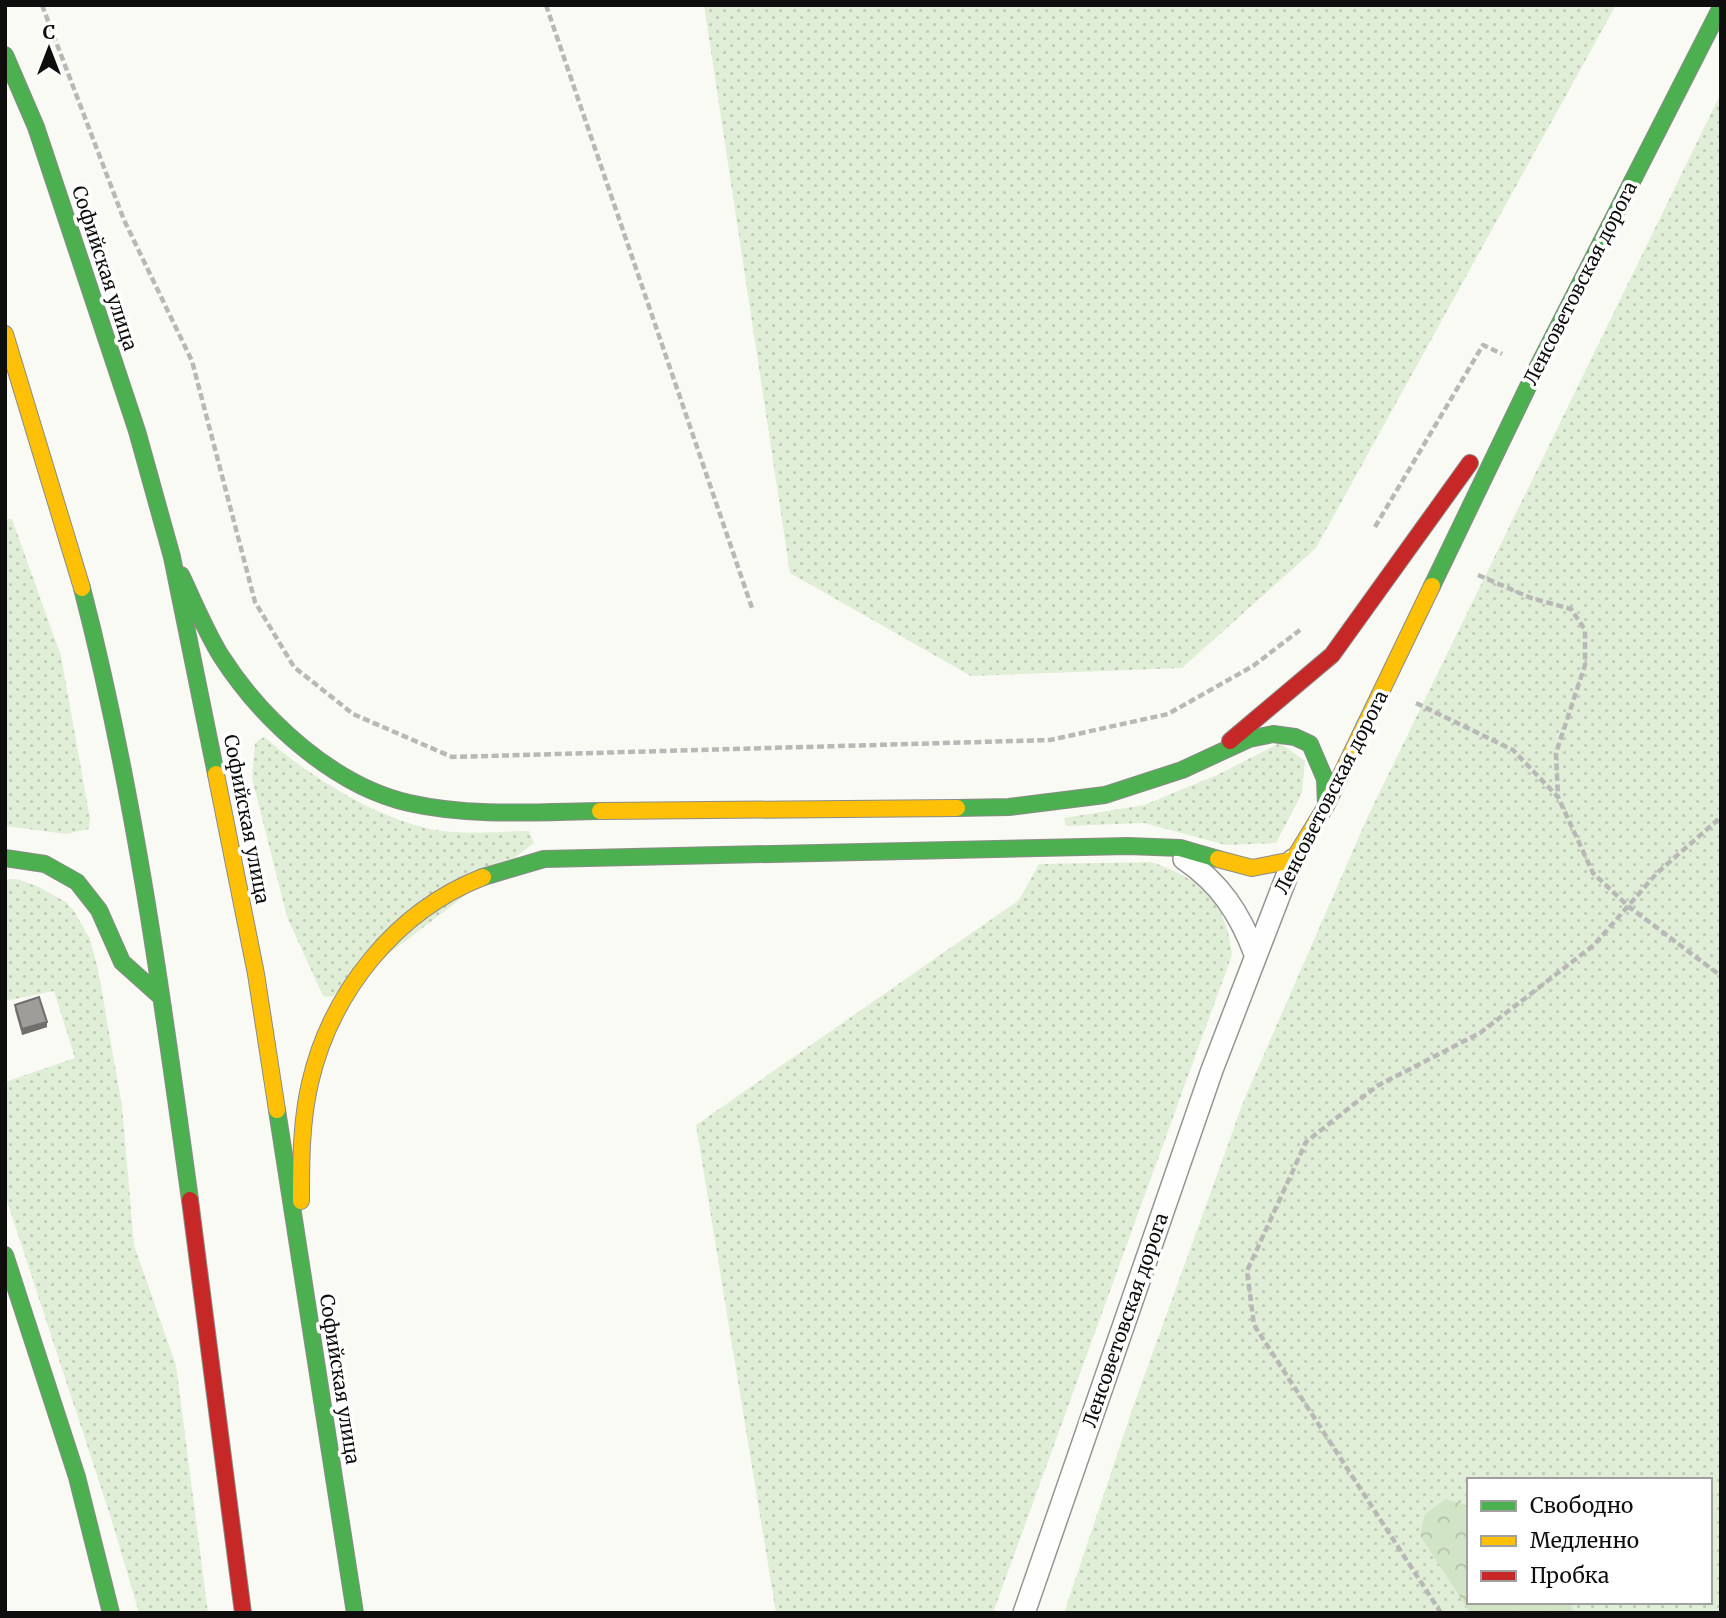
<svg xmlns="http://www.w3.org/2000/svg" width="1726" height="1618" viewBox="0 0 1726 1618" font-family="Merriweather,serif">
<defs>
<pattern id="grass-dots" width="8" height="8" patternUnits="userSpaceOnUse" patternTransform="scale(1.75)"><rect width="8" height="8" fill="#e1eed7"/><path d="M2 2h.1M6 6h.1" fill="none" stroke="#c0cbb7" stroke-width="1.8" stroke-linecap="round"/></pattern>
<pattern id="forest-crowns" width="20" height="18" patternUnits="userSpaceOnUse" patternTransform="scale(1.75)"><rect width="20" height="18" fill="#d1e4c6"/><path d="M2 6a3 3 0 1 1 6 0M12 15a3 3 0 1 1 6 0" fill="none" stroke="#b2c2a9"/></pattern>
</defs>
<rect width="100%" height="100%" fill="#fafaf5"/>
<path fill="url(#grass-dots)" fill-rule="evenodd" d="M 704,5 L 1616,5 L 1316,548 L 1182,668 L 971,676 L 790,573 Z
M 1721,93 L 1721,1613 L 1064,1613 L 1132,1410 L 1244,1100 L 1368,816 ZM 1469,1480 L 1710,1480 L 1710,1602 L 1469,1602 Z
M 5,519 L 12,519 L 61,656 L 90,819 L 89,829 L 66,834 L 5,826 Z
M 264,737 C 312,778 390,829 454,832 C 479,834 504,831 529,831 L 534,843 L 332,997 L 323,996 L 287,917 L 252,778 L 255,743 Z
M 1280,743 L 1305,761 L 1302,793 L 1276,843 L 1226,845 L 1144,823 L 1066,826 L 1064,818 L 1144,805 L 1217,775 Z
M 1151,862 C 1202,879 1226,900 1232,955 L 993,1613 L 776,1613 L 696,1125 L 1019,900 L 1039,864 Z
M 17,879 L 37,886 L 66,902 L 74,911 L 90,939 L 98,969 L 122,1106 L 134,1245 L 176,1365 L 208,1613 L 139,1613 L 111,1518 L 5,1195 L 5,1082 L 75,1058 L 54,991 L 5,1001 L 5,880 Z"/>
<path fill="url(#forest-crowns)" d="M 1446,1499 L 1469,1506 L 1469,1602 L 1572,1602 L 1573,1613 L 1470,1613 L 1420,1535 L 1425,1514 Z"/>
<g fill="none" stroke-linecap="round" stroke-linejoin="round">
<g stroke="#949492" stroke-width="24">
<path id="lane" d="M 1184,859 C 1220,883 1240,914 1255,954
M 1024,1613 L 1212,1070 L 1293,860"/>
</g>
<g stroke="#8b8b89" stroke-width="18">
<path id="fast" d="M 5,55 L 36,127 L 137,431 L 172,557 L 216,774
M 181,575 C 194,602 205,630 221,656 C 262,720 334,786 409,803 C 471,817 537,812 600,811
M 1432,586 L 1536,370 L 1721,7
M 82,588 C 134,789 162,995 190,1200
M 957,808 L 1009,807 L 1105,795 L 1182,770 L 1249,739 L 1273,734 L 1295,737 L 1310,744 L 1325,779 L 1326,806
M 5,858 L 45,864 L 77,882 L 99,910 L 122,962 L 160,996
M 483,877 L 544,859 L 1128,846 L 1180,848 L 1218,859
M 277,1110 L 355,1613
M 5,1255 L 77,1477 L 111,1613"/>
</g>
<g stroke="#8b8b89" stroke-width="18">
<path id="slow" d="M 5,334 L 82,588
M 216,774 L 256,974 L 277,1110
M 600,811 L 957,808
M 1218,859 L 1252,868 L 1293,860 L 1326,806 L 1432,586
M 301,1201 C 301,1162 301,1122 310,1083 C 331,992 396,911 483,877"/>
</g>
<g stroke="#8b8b89" stroke-width="18">
<path id="jam" d="M 1230,741 L 1332,655 L 1470,463
M 190,1200 L 243,1613"/>
</g>
<path stroke="#b8b8b7" stroke-width="4.5" stroke-dasharray="7 3.5" stroke-linecap="butt" d="M 42,5 L 124,220 L 192,361 L 255,602 L 294,667 L 353,714 L 452,757 L 1050,740 L 1168,714 L 1253,666 L 1300,630
M 546,5 L 752,608
M 1375,527 L 1483,345 L 1502,354
M 1478,575 L 1531,598 L 1571,609 L 1585,630 L 1585,665 L 1556,753 L 1558,797
M 1416,703 L 1513,750 L 1558,797 L 1593,873 L 1628,906 L 1721,976
M 1441,1613 L 1254,1325 L 1247,1271 L 1306,1142 L 1377,1086 L 1480,1033 L 1594,945 L 1657,873 L 1721,817"/>
<use href="#lane" stroke="#fefefe" stroke-width="21"/>
<use href="#fast" stroke="#4caf50" stroke-width="16"/>
<use href="#slow" stroke="#ffc107" stroke-width="16"/>
<use href="#jam" stroke="#c62828" stroke-width="16"/>
</g>
<path fill="#888784" d="M 15,1005 L 47,1027 L 22,1035 L 15,1010 Z"/>
<path fill="#6f6e6c" d="M 47,1022 L 47,1027 L 22,1035 L 22,1029 Z"/>
<path fill="#9e9d9a" stroke="#6f6e6c" stroke-width="2" d="M 39,997 L 47,1022 L 22,1029 L 15,1005 Z"/>
<g text-anchor="middle" stroke-width="7" stroke-linejoin="round" paint-order="stroke">
<g font-size="19" fill="#0e0e0e" stroke="#fff">
<text transform="translate(105 268) rotate(72)" y="7">Софийская улица</text>
<text transform="translate(1580 283) rotate(-63)" y="7">Ленсоветовская дорога</text>
<text transform="translate(1331 792) rotate(-63)" y="7">Ленсоветовская дорога</text>
<text transform="translate(247 819) rotate(79)" y="7">Софийская улица</text>
<text transform="translate(1125 1320) rotate(-71)" y="7">Ленсоветовская дорога</text>
<text transform="translate(340 1379) rotate(81)" y="7">Софийская улица</text>
</g>
</g>
<rect width="1726" height="1618" fill="none" stroke="#0e0e0e" stroke-width="14"/>
<rect x="1467" y="1478" width="245" height="126" fill="#ffffff" stroke="#9f9f9f" stroke-width="2"/>
<rect x="1481" y="1501" width="35" height="10" fill="#4caf50" stroke="#9f9f9f" stroke-width="2"/>
<text x="1530" y="1513" font-size="21" fill="#0e0e0e">Свободно</text>
<rect x="1481" y="1536" width="35" height="10" fill="#ffc107" stroke="#9f9f9f" stroke-width="2"/>
<text x="1530" y="1548" font-size="21" fill="#0e0e0e">Медленно</text>
<rect x="1481" y="1571" width="35" height="10" fill="#c62828" stroke="#9f9f9f" stroke-width="2"/>
<text x="1530" y="1583" font-size="21" fill="#0e0e0e">Пробка</text>
<g transform="translate(49 49)" stroke="#ffffff" stroke-width="5" paint-order="stroke">
<path d="M0-5L12 26L0 18L-12 26Z" fill="#0e0e0e"/>
<text y="-10" font-size="19" font-weight="bold" text-anchor="middle" fill="#0e0e0e">С</text>
</g>
</svg>
